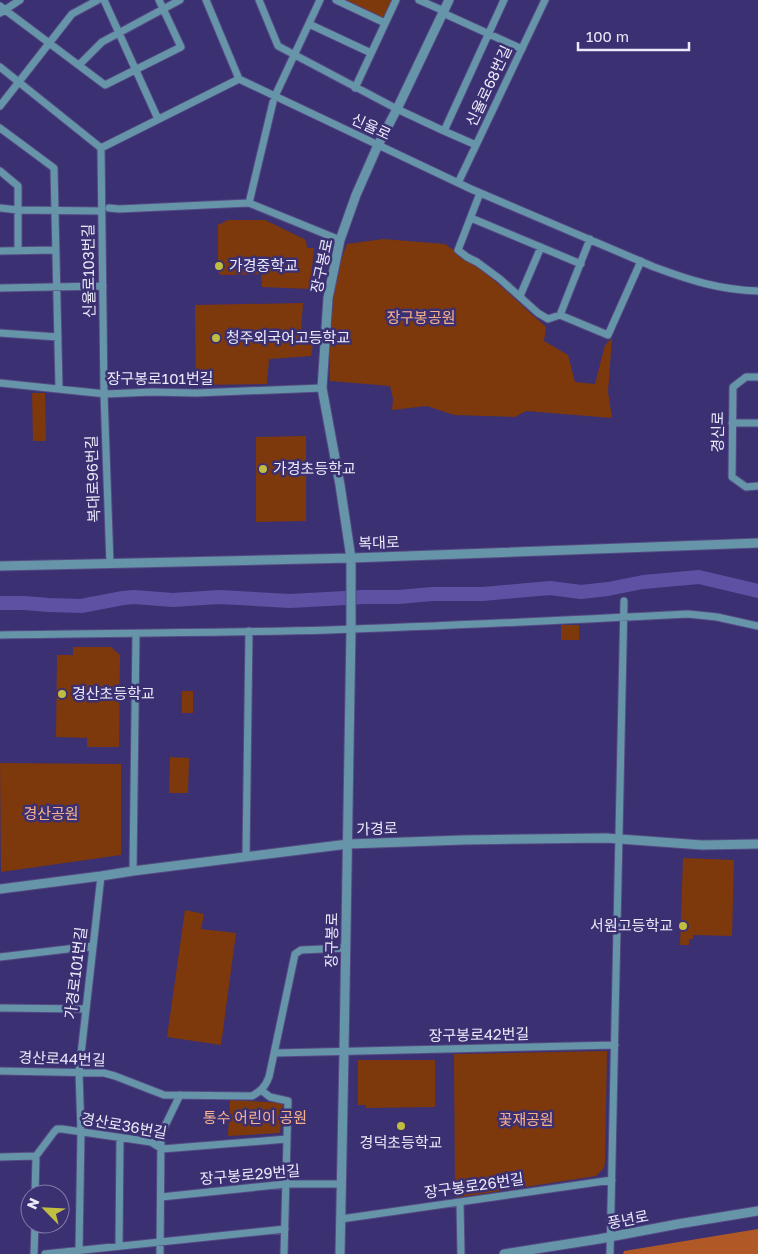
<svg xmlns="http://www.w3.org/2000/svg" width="758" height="1254" viewBox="0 0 758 1254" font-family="'Golos Text','Noto Sans KR',sans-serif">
<rect width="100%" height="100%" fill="#3b3071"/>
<path fill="#7d380c" d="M 342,0 L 393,0 L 384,19 Z
M 228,220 L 265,220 L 306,240 L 307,248 L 314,248 L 310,289 L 262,287 L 261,274 L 221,275 L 218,272 L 218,225 Z
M 383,239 L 445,244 L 484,271 L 546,327 L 544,341 L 568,355 L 575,382 L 595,384 L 605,345 L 612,338 L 608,392 L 612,418 L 526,411 L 515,417 L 454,415 L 427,406 L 392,410 L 393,399 L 390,386 L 330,381 C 329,336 329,286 347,244 Z
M 303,303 L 301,332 L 315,334 L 311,356 L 269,359 L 267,384 L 196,385 L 195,305 Z
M 32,393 L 45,393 L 46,441 L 33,441 Z
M 306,436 L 306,521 L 256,522 L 256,437 Z
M 561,625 L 579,625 L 579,640 L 561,640 Z
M 73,647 L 111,647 L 120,655 L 119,747 L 87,747 L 87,738 L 56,737 L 57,655 L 73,655 Z
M 182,691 L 193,691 L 193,713 L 182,713 Z
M 170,757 L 189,758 L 188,793 L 169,793 Z
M 0,763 L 121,764 L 121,855 L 1,872 Z
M 683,858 L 734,860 L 732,936 L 693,935 L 693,939 L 689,939 L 689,945 L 680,945 Z
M 185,910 L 204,914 L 201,929 L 236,933 L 221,1045 L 167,1037 Z
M 607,1051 L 605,1162 L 604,1168 L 596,1176 L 455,1198 L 454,1054 Z
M 358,1060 L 435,1060 L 435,1107 L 366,1108 L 366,1105 L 358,1105 Z
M 230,1100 L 283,1103 L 280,1133 L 228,1136 Z"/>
<path fill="#b05927" d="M 758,1229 L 758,1254 L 623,1254 L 624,1251 Z"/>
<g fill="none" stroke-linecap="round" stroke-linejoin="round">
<path stroke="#5e51a4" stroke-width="14" d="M 0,603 L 24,603 L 49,605 L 81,606 L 123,598 L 134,597 L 173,600 L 219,597 L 290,601 L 364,597 L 399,597 L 432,594 L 483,594 L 550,588 L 581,592 L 608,589 L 643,582 L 699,577 L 758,591"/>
<g stroke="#544a84" stroke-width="9">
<path id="minor" d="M 104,0 L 158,119
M 206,0 L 239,79
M 259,0 L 278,46 L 397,109 L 444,131
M 336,0 L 385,23
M 419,0 L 444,11
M 0,6 L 105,85 L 181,47 L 159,0
M 0,13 L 20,0
M 443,13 L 522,49
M 309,24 L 371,53
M 79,65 L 102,42 L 180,0
M 0,67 L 101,148
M 355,88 L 396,0
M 275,96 L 320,0
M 0,106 L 72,14 L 98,0
M 0,128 L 54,168 L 59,388
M 476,145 L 444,131 L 504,0
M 101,148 L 239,79 L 471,189 L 654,267 C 689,280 720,290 758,291
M 101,148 L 104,394 L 110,564
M 0,171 L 18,186 L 18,251
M 458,183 L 545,0
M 480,193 L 458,250 L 467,257 L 477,262 L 500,279 L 538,313 L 548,319 L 560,315 L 590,239
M 249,203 L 273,102
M 0,208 L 18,210 L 101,211
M 109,208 L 119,209 L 249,203 L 340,240
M 471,218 L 581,264
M 0,251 L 56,250
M 0,288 L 103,286
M 520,296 L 541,247
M 560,315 L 608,335 L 641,261
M 0,333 L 58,337
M 758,377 L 746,377 L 733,387 L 732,477 L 746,487 L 758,486
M 0,383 L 106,394 L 152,392 L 196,393 L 322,388
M 732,423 L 758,423
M 0,635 C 110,633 219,633 329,630 C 449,626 569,620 688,614 L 717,617 L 758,626
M 246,857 L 249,631
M 133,871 L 136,634
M 0,957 L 93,946
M 0,1008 L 86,1009
M 275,1053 L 615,1045
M 0,1071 L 104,1073 L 115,1076 L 164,1095 L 252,1096 C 261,1091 265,1087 269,1077 L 295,954 L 301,950 L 346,948
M 261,1090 L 270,1097 L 288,1101 L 284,1254
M 0,1157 L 36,1156 L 54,1132 L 57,1129 L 62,1129 L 151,1142 L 162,1149 L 287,1139
M 35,1194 L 36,1156
M 161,1197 L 286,1184 L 342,1184
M 460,1202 L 461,1254
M 341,1219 L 612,1180
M 119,1246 L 120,1138
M 79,1250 L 81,1132 L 79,1072 L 101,876
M 34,1254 L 35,1224
M 45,1254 L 285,1229
M 160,1254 L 161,1134 L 180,1095
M 610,1254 L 624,601"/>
</g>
<g stroke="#544a84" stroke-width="11">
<path id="tertiary" d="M 0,566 L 351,558 L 758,543
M 0,889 L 101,876 L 133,871 L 348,844 L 463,840 L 606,838 L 702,845 L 758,844
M 340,1254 L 344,1051 L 351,629 L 351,558 L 340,485 L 322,388 L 328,298 L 340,240 L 356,195 L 378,145 L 397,109 L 449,0
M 504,1254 L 599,1239 L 678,1224 L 758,1211"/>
</g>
<use href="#minor" stroke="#6694a8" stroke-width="7"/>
<use href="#tertiary" stroke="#6694a8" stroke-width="9"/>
</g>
<g fill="#c1bd40" stroke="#3b3071" stroke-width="2">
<circle cx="219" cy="266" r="5"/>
<circle cx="216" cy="338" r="5"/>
<circle cx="263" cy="469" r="5"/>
<circle cx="62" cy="694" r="5"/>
<circle cx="683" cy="926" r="5"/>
<circle cx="401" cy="1126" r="5"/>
</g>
<g text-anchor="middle" stroke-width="5" stroke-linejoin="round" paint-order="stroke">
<g font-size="15" fill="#ebeafa" stroke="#3b3071">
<text transform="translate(489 86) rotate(-65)" y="5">신율로68번길</text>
<text transform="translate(371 127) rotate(25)" y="5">신율로</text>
<text transform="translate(322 266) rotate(-78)" y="5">장구봉로</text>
<text transform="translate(89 271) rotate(-91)" y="5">신율로103번길</text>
<text x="160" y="384">장구봉로101번길</text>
<text transform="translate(718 432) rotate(-89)" y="5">경신로</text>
<text transform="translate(93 479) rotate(-92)" y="5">복대로96번길</text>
<text transform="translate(379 543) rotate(-2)" y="5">복대로</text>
<text transform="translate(377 829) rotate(-2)" y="5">가경로</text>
<text transform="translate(332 940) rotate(-89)" y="5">장구봉로</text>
<text transform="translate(76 973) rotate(-83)" y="5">가경로101번길</text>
<text transform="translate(479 1035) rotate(-1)" y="5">장구봉로42번길</text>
<text transform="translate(62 1059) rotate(2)" y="5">경산로44번길</text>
<text transform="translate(124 1126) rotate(10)" y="5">경산로36번길</text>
<text transform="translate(250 1175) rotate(-5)" y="5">장구봉로29번길</text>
<text transform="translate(474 1186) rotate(-8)" y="5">장구봉로26번길</text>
<text transform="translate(628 1220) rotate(-11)" y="5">풍년로</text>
</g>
<g font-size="15" fill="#ebeafa" stroke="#3b3071" text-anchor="start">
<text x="229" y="271">가경중학교</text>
<text x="226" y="343">청주외국어고등학교</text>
<text x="273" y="474">가경초등학교</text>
<text x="72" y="699">경산초등학교</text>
<text x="673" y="931" text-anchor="end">서원고등학교</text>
<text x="401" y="1148" text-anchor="middle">경덕초등학교</text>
</g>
<g font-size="15" fill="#f7b18d" stroke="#3b3071">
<text x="421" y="323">장구봉공원</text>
<text x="51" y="819">경산공원</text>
<text x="255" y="1123">통수 어린이 공원</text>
<text x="526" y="1125">꽃재공원</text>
</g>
</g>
<g transform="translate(45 1209) rotate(294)"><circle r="24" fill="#3b3071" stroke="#817aa8"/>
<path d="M0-4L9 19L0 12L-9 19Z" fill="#c1bd40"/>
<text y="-8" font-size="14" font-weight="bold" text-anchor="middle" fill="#ebeafa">N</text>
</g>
<path d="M578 42v8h111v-8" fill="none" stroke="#ebeafa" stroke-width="2.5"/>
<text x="586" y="42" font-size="15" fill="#ebeafa" stroke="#3b3071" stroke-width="4" paint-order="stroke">100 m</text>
</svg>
